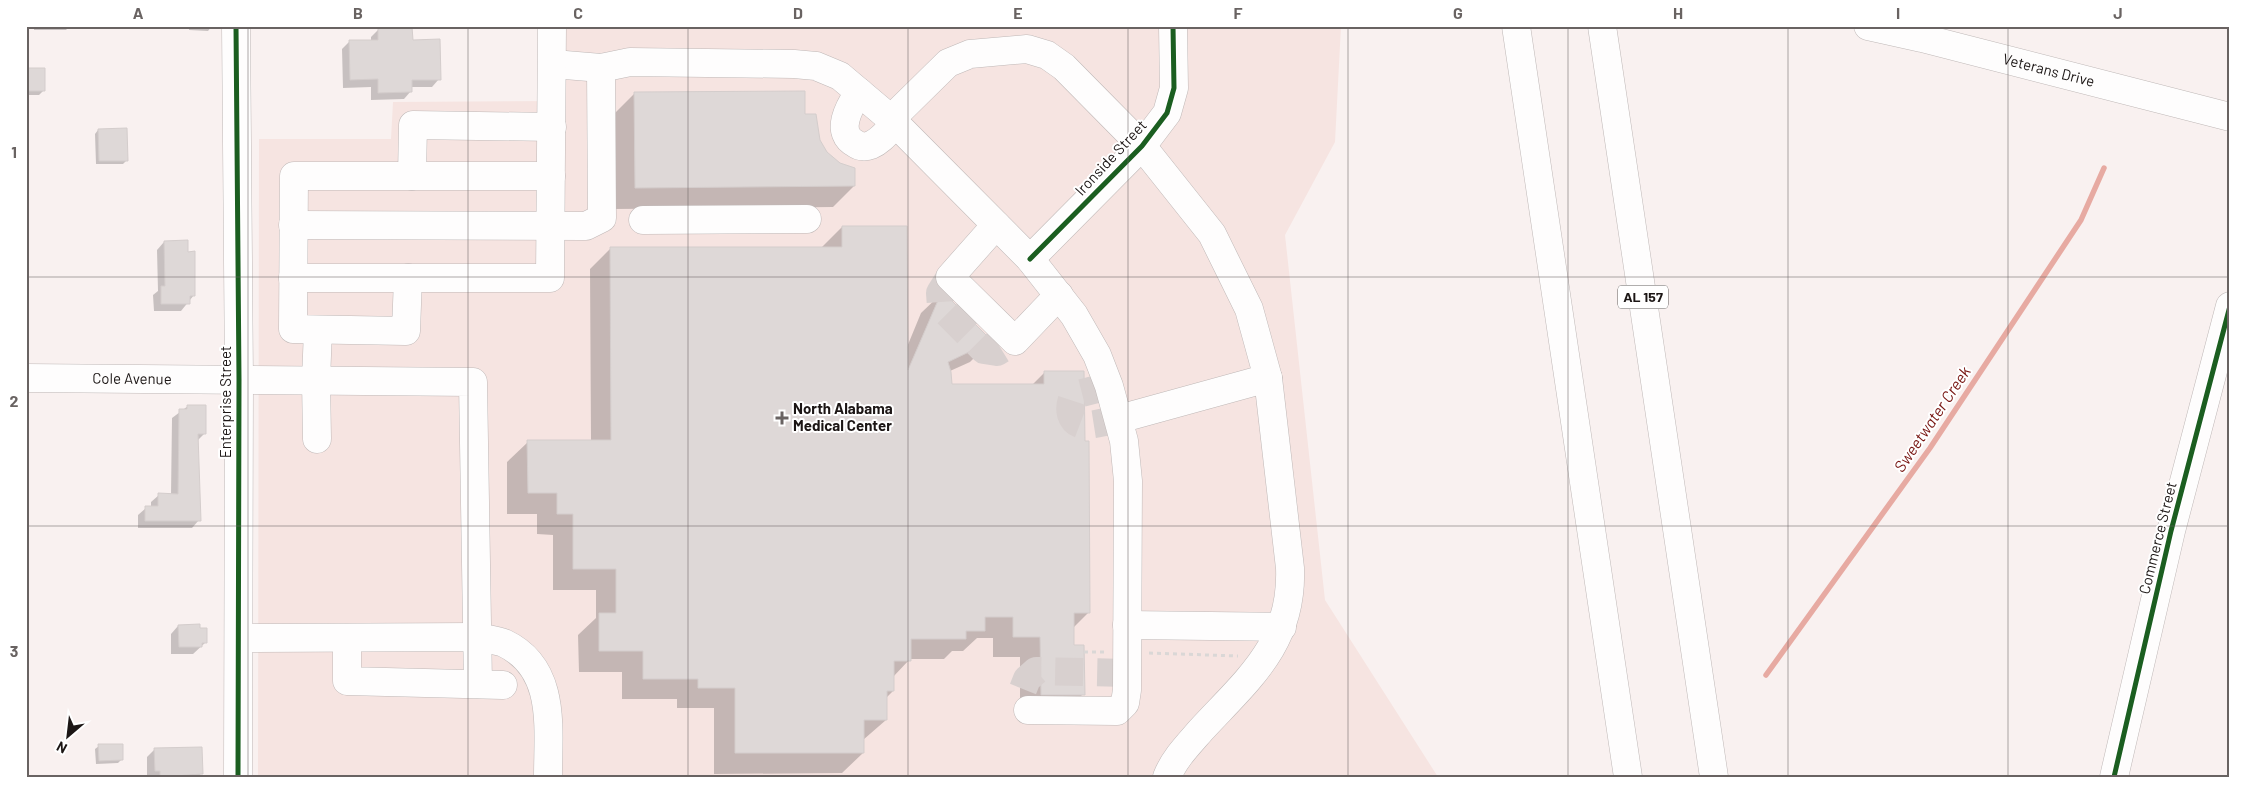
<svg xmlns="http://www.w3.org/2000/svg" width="2256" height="803" viewBox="0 0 2256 803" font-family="Barlow,sans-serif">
<rect width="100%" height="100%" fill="#f9f1f0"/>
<path fill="#f6e4e1" d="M 564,26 L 1341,26 L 1335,142 L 1285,235 L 1325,600 L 1438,777 L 258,777 L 259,139 L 391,139 L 393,102 L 564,101 Z"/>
<path fill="#0003" d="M 34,26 L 70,26 L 66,30 L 34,30 Z
M 189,26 L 212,26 L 208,31 L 189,30 Z
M 379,29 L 412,41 L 439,79 L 432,87 L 411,87 L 411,91 L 404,99 L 371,100 L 371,87 L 343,88 L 342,49 L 350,41 L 371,41 L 371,37 Z
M 26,69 L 44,90 L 39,95 L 26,95 Z
M 635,93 L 804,115 L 826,153 L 854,186 L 833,207 L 614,209 L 614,114 Z
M 98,130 L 127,160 L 123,164 L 96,164 L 95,134 Z
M 842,227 L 907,347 L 921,313 L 942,293 L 991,341 L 970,362 L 950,371 L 950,385 L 1032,385 L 1044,373 L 1089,612 L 1073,628 L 1073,646 L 1083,694 L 1062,715 L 1020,715 L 1020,657 L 993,657 L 993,638 L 977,638 L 963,651 L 952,651 L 944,659 L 910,659 L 893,677 L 893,691 L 886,698 L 886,720 L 863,740 L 863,753 L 842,773 L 714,774 L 714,708 L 677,708 L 677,699 L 622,699 L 622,672 L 579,672 L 578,635 L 596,618 L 596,590 L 553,590 L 553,535 L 537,534 L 537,514 L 507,514 L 507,462 L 528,442 L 591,441 L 590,269 L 611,248 L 821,248 Z
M 164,242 L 187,253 L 194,295 L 181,311 L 154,311 L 153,295 L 158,291 L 157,250 Z
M 188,406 L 205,433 L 197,441 L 199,520 L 192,528 L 138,528 L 138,515 L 146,508 L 151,508 L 151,502 L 159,495 L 171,495 L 172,418 Z
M 178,626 L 206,642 L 193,654 L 171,654 L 171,634 Z
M 99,746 L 122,759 L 118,763 L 96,764 L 95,749 Z
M 155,749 L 201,773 L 198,777 L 147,777 L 147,757 Z"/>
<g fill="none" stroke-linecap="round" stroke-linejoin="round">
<path stroke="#e7aaa2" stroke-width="5.5" d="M 1766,675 L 1930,448 L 2081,220 L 2104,168"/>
</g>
<path fill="#ded8d7" stroke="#d4cdcc" d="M 412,27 L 413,40 L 440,39 L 441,80 L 412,80 L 412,92 L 378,93 L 378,79 L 350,80 L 349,40 L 378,40 L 378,28 Z
M 26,68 L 45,68 L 45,91 L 26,91 Z
M 805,91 L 805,114 L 816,114 L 820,140 L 827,152 L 840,163 L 855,168 L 855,186 L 635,188 L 634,92 Z
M 127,128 L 128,161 L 99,161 L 98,129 Z
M 842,226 L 907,226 L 908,370 L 942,291 L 992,341 L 948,362 L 951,372 L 952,384 L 1044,384 L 1044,371 L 1084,371 L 1085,441 L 1089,441 L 1090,613 L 1074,613 L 1074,645 L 1084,645 L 1085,695 L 1041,695 L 1040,637 L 1013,637 L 1013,617 L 985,617 L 985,631 L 966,631 L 966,639 L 911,639 L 911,661 L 894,661 L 894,691 L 887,691 L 887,720 L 864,720 L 864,753 L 735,753 L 735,688 L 698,688 L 698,679 L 643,679 L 643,651 L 599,651 L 599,613 L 616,613 L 616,569 L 573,569 L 573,514 L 557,514 L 557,493 L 528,493 L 527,440 L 611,440 L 610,247 L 842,247 Z
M 188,240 L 188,252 L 195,251 L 195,296 L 190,296 L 190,304 L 161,304 L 161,286 L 165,286 L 164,241 Z
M 187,405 L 206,405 L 206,434 L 198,434 L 201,521 L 145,521 L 145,506 L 158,506 L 158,493 L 178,494 L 179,409 L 187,409 Z
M 200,624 L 200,628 L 207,628 L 207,643 L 202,643 L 202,647 L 179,647 L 178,625 Z
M 98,744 L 123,744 L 123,760 L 99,761 Z
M 202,747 L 203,774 L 160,777 L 160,771 L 155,771 L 154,748 Z"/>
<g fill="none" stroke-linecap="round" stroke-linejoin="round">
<path stroke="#d8d0cf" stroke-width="28" stroke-dasharray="28 14" stroke-linecap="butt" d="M 950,277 L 940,293 L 941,307 L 984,350 L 997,352 L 1015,341
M 1109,386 L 1074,395 C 1068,405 1068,422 1083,425 C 1090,426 1110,421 1119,419
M 1023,689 L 1027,679 L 1036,671 L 1127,673"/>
<g stroke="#bfb8b7" stroke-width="29">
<g id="minor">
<path d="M 236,26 L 239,379 L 238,777"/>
<path d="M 553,64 L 601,68 L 630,62 L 794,64 L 816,66 L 840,76 L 891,119 L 1030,259 L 1074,315 L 1097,355 L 1109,386 L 1124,441 L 1128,481 L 1127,690 L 1125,703 L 1117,711 L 1028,710"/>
<path d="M 859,92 C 849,107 834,133 856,144 C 860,147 866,147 871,145 C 881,141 888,131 895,124"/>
<path d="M 891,119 L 948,63 L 970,54 L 1027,49 L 1047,55 L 1064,67 L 1142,146 L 1212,234 L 1249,309 L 1268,378 L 1290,568 C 1293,644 1248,679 1201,730 C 1188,745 1174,759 1167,777"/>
<path d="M 412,176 L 413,125 L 552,127"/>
<path d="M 643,220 L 807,219"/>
<path d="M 293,225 L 586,226 L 602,218 L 601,68"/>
<path d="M 996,225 L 950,277 L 1015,341 L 1059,295"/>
<path d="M 1030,259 L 1142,146 L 1167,113 L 1174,88 L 1173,26"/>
<path d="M 293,278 L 550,278 L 552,26"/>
<path d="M 408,278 L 406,331 L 293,329 L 294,176 L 551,176"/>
<path id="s1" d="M 26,378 L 473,382 L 478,684"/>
<path d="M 1119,419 L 1268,378"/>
<path d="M 317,439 L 316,380 L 318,330"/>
<path d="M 1127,625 L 1282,627"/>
<path d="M 239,638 L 477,637 C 486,639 496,640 504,643 C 557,668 548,728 548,777"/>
<path d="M 347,638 L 347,681 L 503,685"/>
<path d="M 2114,777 L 2171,531 L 2230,306"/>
</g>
</g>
<g stroke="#bfb8b7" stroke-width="29">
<g id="major">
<path id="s2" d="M 1868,26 L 1922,38 L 2230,117"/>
</g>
</g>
<g stroke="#bfb8b7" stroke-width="29">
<path id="highway" d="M 1516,26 L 1628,777
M 1602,26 L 1714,777"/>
</g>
<path stroke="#dad7d6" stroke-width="3" stroke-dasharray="4 4" stroke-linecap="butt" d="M 1084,652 L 1105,652
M 1149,653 L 1238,656"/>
<use href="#minor" stroke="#fefdfd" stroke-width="28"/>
<use href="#major" stroke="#fefdfd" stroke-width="28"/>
<use href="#highway" stroke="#fefdfd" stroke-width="28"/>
<g stroke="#fff" stroke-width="8">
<path id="cycleway" d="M 236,26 L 239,379 L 238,777
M 1030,259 L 1142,146 L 1167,113 L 1174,88 L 1173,26
M 2114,777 L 2171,531 L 2230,306"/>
</g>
<use href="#cycleway" stroke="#1b5e20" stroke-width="5"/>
</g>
<path fill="none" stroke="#696362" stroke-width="1" stroke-opacity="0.55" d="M 248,26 L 248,777M 468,26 L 468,777M 688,26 L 688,777M 908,26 L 908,777M 1128,26 L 1128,777M 1348,26 L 1348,777M 1568,26 L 1568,777M 1788,26 L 1788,777M 2008,26 L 2008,777M 26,277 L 2230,277M 26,526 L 2230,526"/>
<path fill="#696362" stroke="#fff" stroke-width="2" d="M779.5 410.5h5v5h5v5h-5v5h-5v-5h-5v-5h5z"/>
<g text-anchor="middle" stroke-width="4" stroke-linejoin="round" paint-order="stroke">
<rect fill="#fff" stroke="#605c5b" stroke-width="1" x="1618" y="285.5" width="50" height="23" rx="4"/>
<g font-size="14" font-weight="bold" fill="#1c1615">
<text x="1643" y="302">AL 157</text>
</g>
<g font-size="15" fill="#1c1615" stroke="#fff">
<text dy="5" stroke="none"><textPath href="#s2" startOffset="186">Veterans Drive</textPath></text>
<text transform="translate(1111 158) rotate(-47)" y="5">Ironside Street</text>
<text dy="5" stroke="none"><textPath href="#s1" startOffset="106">Cole Avenue</textPath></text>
<text transform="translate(226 402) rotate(-90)" y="5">Enterprise Street</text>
<text transform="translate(2158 538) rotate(-76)" y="5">Commerce Street</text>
</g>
<g font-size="15" font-weight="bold" fill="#1c1615" stroke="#fff" text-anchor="start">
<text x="793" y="414">North Alabama<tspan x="793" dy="17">Medical Center</tspan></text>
</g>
<g font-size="16" font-style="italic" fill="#771410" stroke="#fff">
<text transform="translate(1932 419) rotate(-56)" y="6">Sweetwater Creek</text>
</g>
</g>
<rect width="2256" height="803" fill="none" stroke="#ffffff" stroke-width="55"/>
<g transform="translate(68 736) rotate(208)" stroke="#ffffff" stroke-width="4" paint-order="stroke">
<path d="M0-4L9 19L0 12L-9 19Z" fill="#1c1615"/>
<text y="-8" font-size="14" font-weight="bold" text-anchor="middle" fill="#1c1615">N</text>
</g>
<rect x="28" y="28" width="2200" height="748" fill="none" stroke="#696362" stroke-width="2"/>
<g font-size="16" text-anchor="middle" font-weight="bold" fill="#696362">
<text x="138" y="19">A</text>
<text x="358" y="19">B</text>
<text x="578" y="19">C</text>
<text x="798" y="19">D</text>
<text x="1018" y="19">E</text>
<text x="1238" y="19">F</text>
<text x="1458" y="19">G</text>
<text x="1678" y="19">H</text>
<text x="1898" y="19">I</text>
<text x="2118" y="19">J</text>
<text x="14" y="158">1</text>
<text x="14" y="407">2</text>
<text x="14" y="657">3</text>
</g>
</svg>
